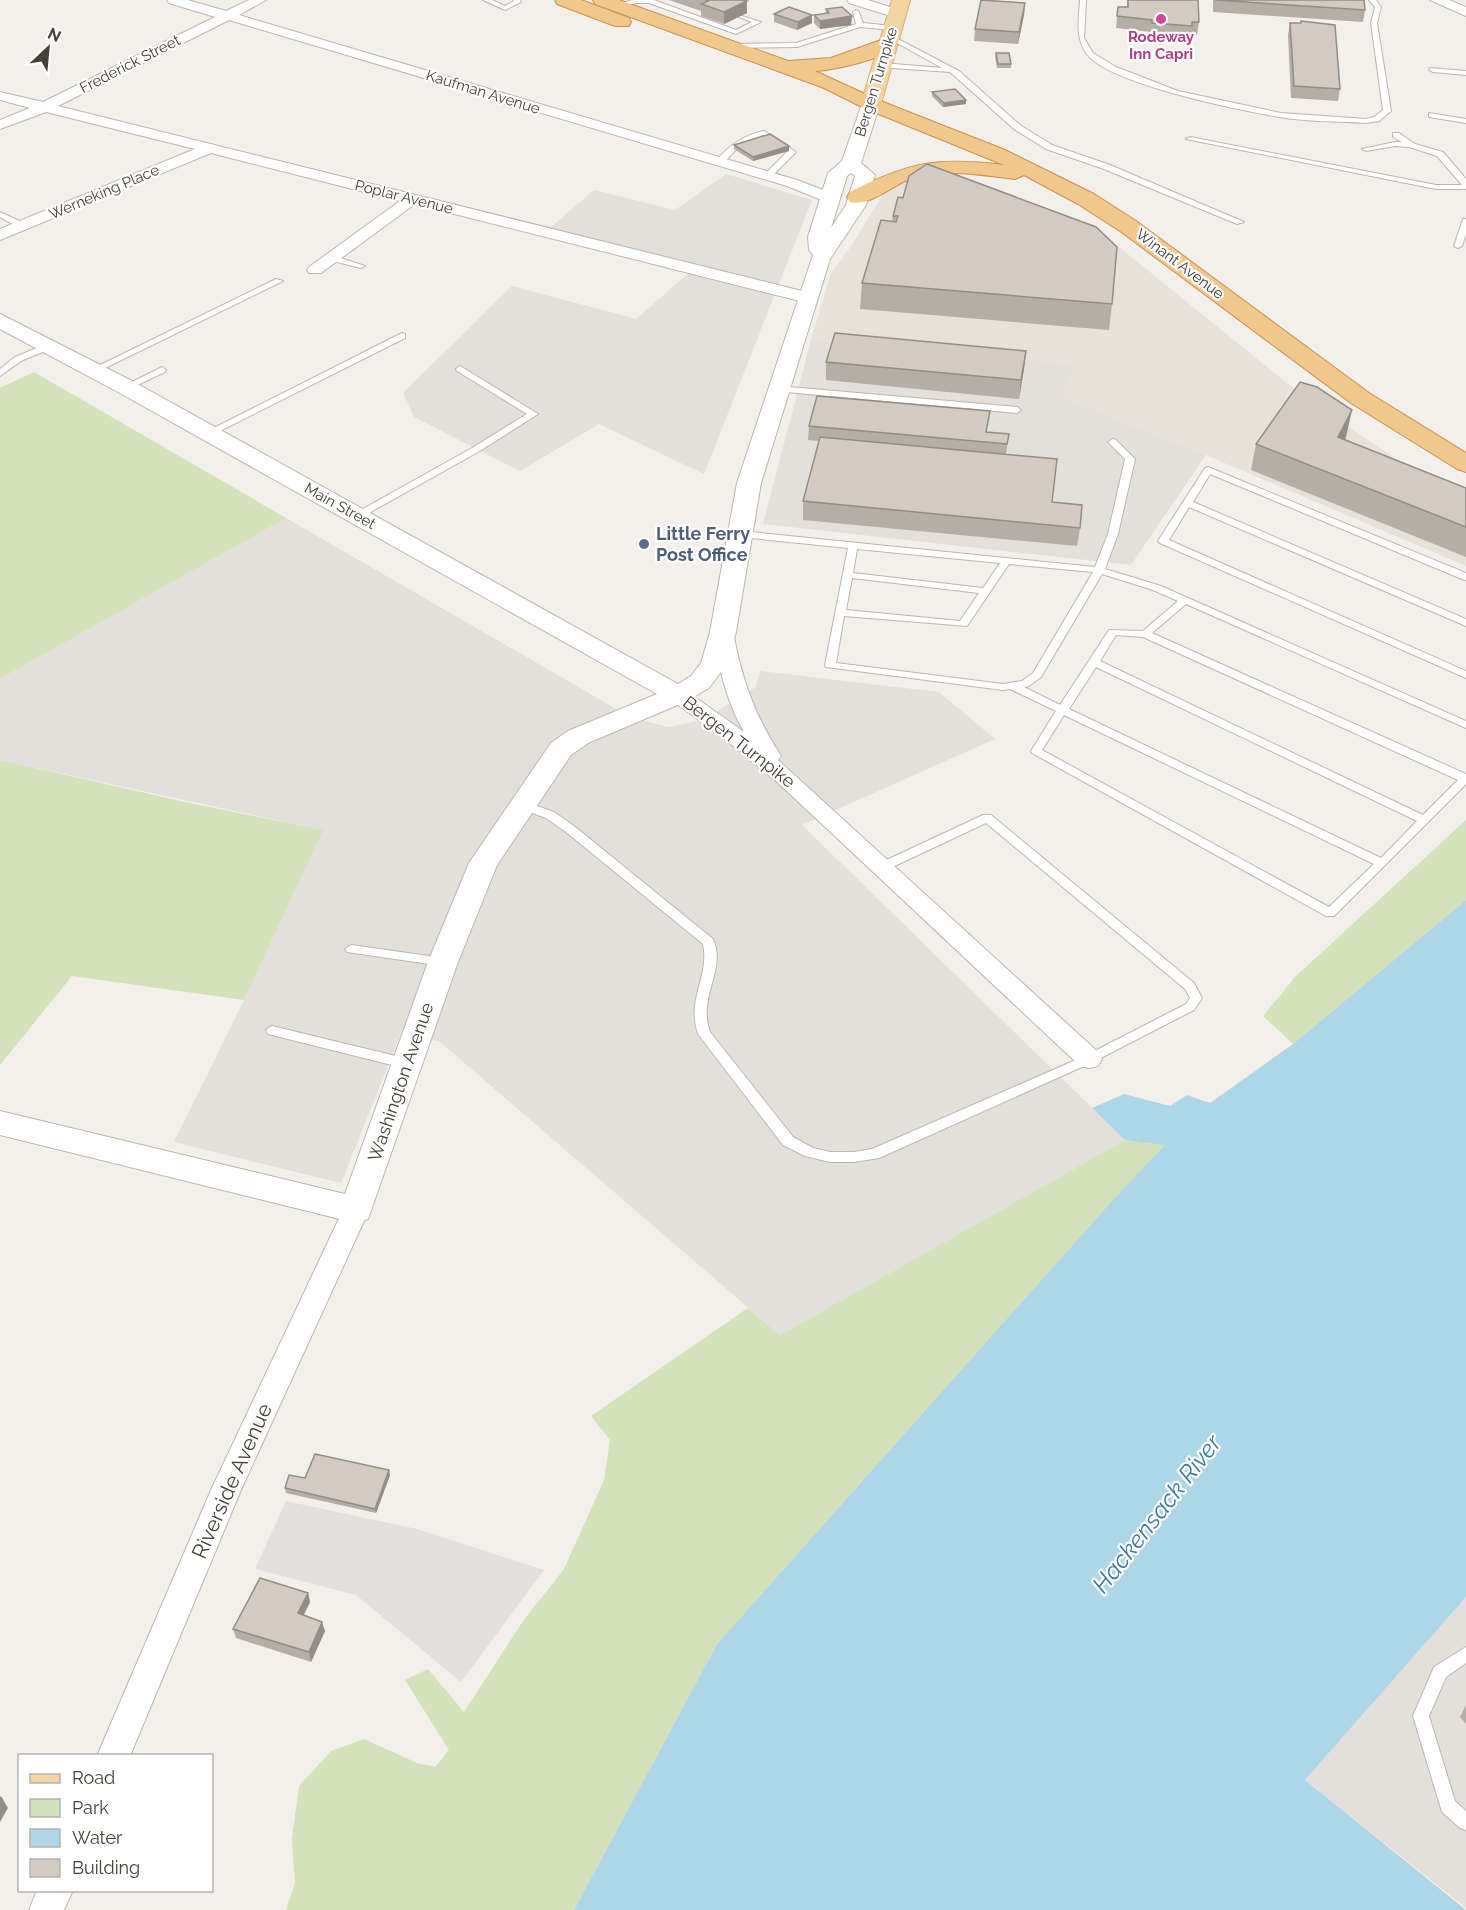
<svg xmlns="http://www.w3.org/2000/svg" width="1466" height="1910" viewBox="0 0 1466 1910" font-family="Raleway,sans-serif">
<rect width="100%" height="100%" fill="#f3efea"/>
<path fill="#e6e1d9" d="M 902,180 L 918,181 L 1098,230 L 1309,401 L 1442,489 L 1466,501 L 1466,566 L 1206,455 L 1061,398 L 1072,364 L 811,340 L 831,273 L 852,245 L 883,194 Z"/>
<path fill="#e3dfdb" d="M 726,174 L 812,200 L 704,474 L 599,424 L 520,471 L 414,417 L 403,393 L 512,286 L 636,319 L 690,272 L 543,234 L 594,190 L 675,210 Z
M 811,340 L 1073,364 L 1062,398 L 1206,455 L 1131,565 L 763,524 Z
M 286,518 L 632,718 L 669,727 L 703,720 L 756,687 L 760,671 L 939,692 L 995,739 L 802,825 L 1125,1140 L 780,1335 L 439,1041 L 400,1036 L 341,1183 L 174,1142 L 244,1000 L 322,830 L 0,760 L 0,679 Z
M 1466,1597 L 1466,1908 L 1305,1780 Z"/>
<path fill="#d3e2b8" d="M 34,372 L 286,518 L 0,679 L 0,388 Z
M 0,760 L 185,802 L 323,830 L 244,1000 L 72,976 L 0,1065 Z
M 1466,820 L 1466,900 L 1293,1044 L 1263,1016 L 1296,976 Z
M 1125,1140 L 1166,1144 L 1119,1193 L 717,1644 L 574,1910 L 286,1910 L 295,1883 L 292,1839 L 299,1786 L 331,1751 L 364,1739 L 417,1763 L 435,1767 L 449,1750 L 405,1680 L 428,1669 L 464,1712 L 523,1621 L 564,1569 L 604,1480 L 610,1440 L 591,1416 L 748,1308 L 780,1335 Z"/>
<path fill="#e2e0de" d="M 286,1501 L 417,1529 L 544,1570 L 461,1682 L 356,1595 L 255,1569 Z"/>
<path fill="#aed6e9" d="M 1466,900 L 1466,1597 L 1305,1780 L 1466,1910 L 574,1910 L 717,1644 L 1119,1193 L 1165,1145 L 1125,1140 L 1092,1108 L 1124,1094 L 1170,1106 L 1187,1095 L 1210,1103 L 1293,1044 Z"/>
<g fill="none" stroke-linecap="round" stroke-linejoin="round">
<g stroke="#beb6ad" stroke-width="2">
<path id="service" d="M 483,0 L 492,0 L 505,6 L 514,1 L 513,0 L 520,0 L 521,2 L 505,10 Z
M 632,0 L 654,0 L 736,30 L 752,22 L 739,17 L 739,15 L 761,22 L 736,34 L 649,3 L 636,3 L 618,8 L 615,6 Z
M 1080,0 L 1086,0 L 1084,38 L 1093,53 L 1116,67 L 1178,91 L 1281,113 L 1366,119 L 1374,117 L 1383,110 L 1371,23 L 1375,7 L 1369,0 L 1376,0 L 1381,7 L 1377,23 L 1391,111 L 1379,121 L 1366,123 C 1337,121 1307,122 1279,117 C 1240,110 1107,84 1086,53 C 1075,36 1079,19 1080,0 Z
M 856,10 L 859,12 L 863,23 L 893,26 L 896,28 L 893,30 L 860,27 L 797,47 L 727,48 L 724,46 L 727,44 L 796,43 L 856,24 L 853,12 Z
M 888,36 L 892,36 L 959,71 L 1020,125 L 1052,145 L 1110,165 L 1244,222 L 1237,224 L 1104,169 L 1046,149 L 1014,129 L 950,72 L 879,67 L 878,65 L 882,63 L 942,68 L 888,38 Z
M 1430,68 L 1466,71 L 1466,75 L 1433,72 L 1429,70 Z
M 1429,113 L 1466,119 L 1466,123 L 1429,117 Z
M 764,131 L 796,152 L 769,179 L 762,177 L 787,152 L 763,135 L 741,145 L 721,165 L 714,163 C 728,146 743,135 764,131 Z
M 1393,133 L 1399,133 L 1415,144 L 1443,152 L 1466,179 L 1466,189 L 1436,189 L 1186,139 L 1190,137 L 1436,185 L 1462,185 L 1437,156 L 1409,147 L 1395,146 L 1366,151 L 1362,149 L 1395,142 L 1402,142 L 1393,137 Z
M 0,212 L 26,224 L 27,226 L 20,228 L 0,217 Z
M 1463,219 L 1466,219 L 1466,234 L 1462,246 L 1458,248 L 1454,246 Z
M 329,256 L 335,256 L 365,266 L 361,268 L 329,260 Z
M 276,279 L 283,281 L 97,372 L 90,370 Z
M 402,333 L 405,334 L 405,338 L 212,435 L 206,435 L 204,433 Z
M 49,343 L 52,344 L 52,348 L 21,361 L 0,376 L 0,369 L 15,357 Z
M 460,366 L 538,414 L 478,452 L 360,518 L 354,518 L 354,514 L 472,448 L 527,414 L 457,371 L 456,369 Z
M 162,367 L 166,370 L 165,372 L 129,389 L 123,389 L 122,387 Z
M 778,386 L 1017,407 L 1021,410 L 1017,413 L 775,391 L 775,387 Z
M 1113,439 L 1116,440 L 1135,459 L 1118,534 L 1105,569 L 1161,586 L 1466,721 L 1466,728 L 1186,604 L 1152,633 L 1466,774 L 1466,784 L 1334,916 L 1326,916 L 1032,753 L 1031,751 L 1056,711 L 1010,689 L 1003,690 L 826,667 L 825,665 L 848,548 L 741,537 L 736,534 L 741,531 L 1095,567 L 1108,534 L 1125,459 L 1108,442 ZM 857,549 L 1000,563 L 983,588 L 853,573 ZM 1009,564 L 1093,572 L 1033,673 L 1022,681 L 1003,684 L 836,663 L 844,616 L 967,626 ZM 1102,574 L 1153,590 L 1178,601 L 1143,631 L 1109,630 L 1060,705 L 1024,687 L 1029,686 L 1041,677 ZM 852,578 L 979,593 L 960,621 L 846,610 ZM 1116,635 L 1143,637 L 1458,780 L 1423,815 L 1100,661 ZM 1096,667 L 1417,821 L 1381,858 L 1069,709 ZM 1064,715 L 1374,864 L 1329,907 L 1042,750 Z
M 1208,467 L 1466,573 L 1466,580 L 1462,579 L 1210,474 L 1193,502 L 1466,619 L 1466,626 L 1189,507 L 1169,540 L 1466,671 L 1466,678 L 1160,543 L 1158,541 L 1205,468 Z
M 523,801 L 554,812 L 574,826 L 713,939 C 727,969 697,997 710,1032 L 793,1137 L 813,1148 L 830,1152 L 854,1152 L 872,1149 L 1085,1056 L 1186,1004 L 1190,998 L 1185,989 L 986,823 L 886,870 L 878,870 L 876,867 L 878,864 L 983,815 L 991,815 L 1194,983 L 1202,998 L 1194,1010 L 1093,1062 L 879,1158 L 854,1162 L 830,1162 L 805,1156 L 783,1145 L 698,1034 C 686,998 710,977 703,944 L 566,832 L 546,818 L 519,808 L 517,805 Z
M 351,945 L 443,958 L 449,962 L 443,966 L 347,952 L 345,949 Z
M 272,1026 L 408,1059 L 412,1061 L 414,1064 L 412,1067 L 408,1069 L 268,1034 L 266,1031 L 268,1028 Z
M 1466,1647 L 1466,1663 L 1446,1677 L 1429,1716 L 1455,1801 L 1466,1811 L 1466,1830 L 1460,1828 L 1442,1812 L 1413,1716 L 1434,1667 Z"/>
</g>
<g stroke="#beb6ad" stroke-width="2">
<path id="minor" d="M 167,0 L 188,0 L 226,11 L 249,0 L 266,0 L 239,15 L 797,180 L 836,195 L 838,198 L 836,201 L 824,201 L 787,186 L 229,20 L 58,106 L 814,294 L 816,298 L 808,303 L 415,204 L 321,273 L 309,273 L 307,270 L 309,267 L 400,201 L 211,153 L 0,240 L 0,229 L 195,149 L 46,112 L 0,129 L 0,120 L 30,108 L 0,100 L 0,92 L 43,102 L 215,17 L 169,3 Z
M 847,0 L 868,0 L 902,11 L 904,14 L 897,18 L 849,3 Z
M 1430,0 L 1449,0 L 1466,7 L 1466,16 Z
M 723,626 L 730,628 L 733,632 C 742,680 754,714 781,756 L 778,760 L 1098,1052 L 1102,1059 L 1098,1066 L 1089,1068 L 1080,1066 L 775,780 L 721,736 L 671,700 L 667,695 L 671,690 L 678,688 L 685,690 L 744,732 C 726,701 719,667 713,632 L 716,628 Z
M 356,1199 L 365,1203 L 369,1210 L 241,1490 L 130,1756 L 97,1756 L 211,1490 L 343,1210 L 347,1203 Z
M 37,1890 L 73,1890 L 64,1910 L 29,1910 Z"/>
</g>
<g stroke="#beb6ad" stroke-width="2">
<path id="tertiary" d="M 871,99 L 877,100 L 880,104 L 861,163 L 875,175 L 866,205 L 830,259 L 761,483 L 736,632 L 727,664 L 709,688 L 687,701 L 588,743 L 571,755 L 497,865 L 458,962 L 368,1219 L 356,1223 L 0,1135 L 0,1111 L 345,1194 L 428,962 L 469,863 L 551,743 L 568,731 L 657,694 L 118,392 L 0,329 L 0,314 L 134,382 L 678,684 L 691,676 L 701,663 L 710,632 L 737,483 L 813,255 L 809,250 L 808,237 L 828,173 L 842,161 L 862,104 L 865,100 ZM 851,173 L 855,176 L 846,205 L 831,228 L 847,176 Z"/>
</g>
<g stroke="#d7b075" stroke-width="2">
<path id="primary" d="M 892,0 L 910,0 L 881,104 L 878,108 L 864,108 L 861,104 Z"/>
</g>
<g stroke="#cc904b" stroke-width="2">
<path id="trunk" d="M 555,0 L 581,0 L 629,18 L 631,22 L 629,26 L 615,26 L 557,4 Z
M 593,0 L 619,0 L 788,61 L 831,58 L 881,40 L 895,40 L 898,44 C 888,59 833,70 815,71 L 878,100 L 1005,150 L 1094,194 L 1136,221 L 1369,393 L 1466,453 L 1466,472 L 1457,469 L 1351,403 L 1120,231 L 1078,204 L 1024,175 L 1015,179 C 980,175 939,167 905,181 C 888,189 869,206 850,202 L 847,197 L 850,192 C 910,162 936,157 1004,165 L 864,108 L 824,88 L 595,4 Z"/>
</g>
<use href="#service" fill="#fff" fill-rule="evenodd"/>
<use href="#minor" fill="#fff" fill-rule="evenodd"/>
<use href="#tertiary" fill="#fff" fill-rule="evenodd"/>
<use href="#primary" fill="#f3d4a3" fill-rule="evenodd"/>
<use href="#trunk" fill="#f0c88e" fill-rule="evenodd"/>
</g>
<path fill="#b5aea6" d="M 669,0 L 743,0 L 747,13 L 724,24 L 701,16 L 701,11 Z
M 1127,0 L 1198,0 L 1199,22 L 1197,35 L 1190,34 L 1190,38 L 1150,36 L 1151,32 L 1116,28 L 1118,7 L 1127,7 Z
M 1213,0 L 1364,0 L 1365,10 L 1363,22 L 1213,12 Z
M 1025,3 L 1024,15 L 1018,44 L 974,41 L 975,29 Z
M 826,9 L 852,16 L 851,25 L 820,29 L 814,23 L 814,15 L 826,13 Z
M 774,14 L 812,15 L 812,23 L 797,30 L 774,22 Z
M 1290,23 L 1340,89 L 1338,101 L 1291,98 L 1288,35 Z
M 996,53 L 1011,64 L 1011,68 L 997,68 L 995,57 Z
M 932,92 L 966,104 L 943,107 L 932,96 Z
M 734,145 L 789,151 L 753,161 L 734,149 Z
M 898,197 L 1112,304 L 1109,330 L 860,309 L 862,283 L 892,221 L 893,216 Z
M 1026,351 L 1024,369 L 1019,399 L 826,380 L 826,362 Z
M 809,426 L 987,432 L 1009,434 L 1006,454 L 1052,502 L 1080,528 L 1077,546 L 803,520 L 803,501 L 819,441 L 808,440 Z
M 1346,437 L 1345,440 L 1466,488 L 1466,557 L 1251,470 L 1256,444 Z
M 390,1475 L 376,1513 L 286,1493 L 285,1488 L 305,1478 Z
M 308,1593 L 310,1602 L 304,1615 L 325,1631 L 311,1662 L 236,1638 L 233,1629 Z
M 1466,1705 L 1466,1724 L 1460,1717 Z"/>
<path fill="#948d87" d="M 747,1 L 747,13 L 724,24 L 724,12 Z
M 1025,3 L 1024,15 L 1018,44 L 1019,32 Z
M 812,15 L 812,23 L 797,30 L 798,22 Z
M 852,16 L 851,25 L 820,29 L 820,21 Z
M 966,100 L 966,104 L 943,107 L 944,103 Z
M 789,146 L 789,151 L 753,161 L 753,157 Z
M 1026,351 L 1024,369 L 1019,399 L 1021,380 Z
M 1352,410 L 1346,437 L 1332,464 L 1338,437 Z
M 389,1470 L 390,1475 L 376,1513 L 375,1509 Z
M 308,1593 L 310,1602 L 300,1622 L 298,1613 Z
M 322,1622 L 325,1631 L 311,1662 L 309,1652 Z
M 1,1796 L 8,1808 L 0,1822 L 0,1797 Z"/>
<path fill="#d3cac1" stroke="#948d87" stroke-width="1.5" d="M 706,0 L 743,0 L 747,1 L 724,12 L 701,4 L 708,1 Z
M 981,0 L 1025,3 L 1019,32 L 975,29 Z
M 1128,0 L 1198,0 L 1199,22 L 1192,22 L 1192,26 L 1152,23 L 1152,20 L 1117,16 L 1118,7 L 1128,7 Z
M 1215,0 L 1364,0 L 1365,10 Z
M 789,7 L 812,15 L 798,22 L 774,14 Z
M 842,7 L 852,16 L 820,21 L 814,15 L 829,13 L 826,9 Z
M 1301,21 L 1335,25 L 1340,89 L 1294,86 L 1290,23 L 1301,23 Z
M 996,53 L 1009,53 L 1011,64 L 998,64 Z
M 955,89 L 966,100 L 944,103 L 932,92 Z
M 770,134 L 789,146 L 753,157 L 734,145 Z
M 927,164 L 1096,227 L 1117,247 L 1112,304 L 862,283 L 881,220 L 896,222 L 898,216 L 893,216 L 898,197 L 903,198 L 909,176 Z
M 835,333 L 1026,351 L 1021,380 L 826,362 Z
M 1300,382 L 1317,387 L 1352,410 L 1338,437 L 1466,488 L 1466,527 L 1256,444 Z
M 817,396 L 990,411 L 986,432 L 1009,434 L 1007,444 L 809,426 Z
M 820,437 L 1057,459 L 1052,502 L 1082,505 L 1080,528 L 803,501 Z
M 315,1454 L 389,1470 L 375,1509 L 285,1488 L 289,1475 L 305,1478 Z
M 260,1578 L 308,1593 L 298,1613 L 322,1622 L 309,1652 L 233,1629 Z"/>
<circle fill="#d1479c" stroke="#fff" stroke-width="2" cx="1161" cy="19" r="6"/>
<circle fill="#5c6f8a" stroke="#fff" stroke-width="2" cx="644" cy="544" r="6"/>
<g text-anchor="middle" stroke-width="4.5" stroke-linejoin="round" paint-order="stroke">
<g font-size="15" font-weight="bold" fill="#b23c85" stroke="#fff">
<text x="1161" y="42">Rodeway<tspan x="1161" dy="17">Inn Capri</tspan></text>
</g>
<g font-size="15" fill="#464039" stroke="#fff">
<text transform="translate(130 64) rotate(-27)" y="5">Frederick Street</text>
<text transform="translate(876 82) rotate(-73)" y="5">Bergen Turnpike</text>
<text transform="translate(483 92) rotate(17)" y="5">Kaufman Avenue</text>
<text transform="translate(104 192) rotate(-23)" y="5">Werneking Place</text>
<text transform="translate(404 197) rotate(14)" y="5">Poplar Avenue</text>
<text transform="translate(1180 264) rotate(37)" y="5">Winant Avenue</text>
<text transform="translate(340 506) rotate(29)" y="5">Main Street</text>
</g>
<g font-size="18" font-weight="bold" fill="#4e5e75" stroke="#fff" text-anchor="start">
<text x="656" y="540">Little Ferry<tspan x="656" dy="21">Post Office</tspan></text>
</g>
<g font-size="18" fill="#464039" stroke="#fff">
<text transform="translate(739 742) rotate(38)" y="6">Bergen Turnpike</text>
<text transform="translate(401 1082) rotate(-71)" y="6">Washington Avenue</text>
</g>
<g font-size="21" fill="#464039" stroke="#fff">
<text transform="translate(232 1481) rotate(-66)" y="7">Riverside Avenue</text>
</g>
<g font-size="24" font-style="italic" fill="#3a7897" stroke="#fff">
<text transform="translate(1157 1514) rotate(-52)" y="8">Hackensack River</text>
</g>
</g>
<rect x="18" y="1754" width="195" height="138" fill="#ffffff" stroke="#b5b3b0" stroke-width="1.5"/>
<rect x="30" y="1774" width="30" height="9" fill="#f3d4a3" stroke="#b5b3b0" stroke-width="1.5"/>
<text x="72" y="1784" font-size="18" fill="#464039">Road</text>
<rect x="30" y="1799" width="30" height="18" fill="#d3e2b8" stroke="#b5b3b0" stroke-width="1.5"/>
<text x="72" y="1814" font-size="18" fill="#464039">Park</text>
<rect x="30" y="1829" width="30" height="18" fill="#aed6e9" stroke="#b5b3b0" stroke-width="1.5"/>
<text x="72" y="1844" font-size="18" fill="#464039">Water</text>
<rect x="30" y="1859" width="30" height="18" fill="#d3cac1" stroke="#b5b3b0" stroke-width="1.5"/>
<text x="72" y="1874" font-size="18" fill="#464039">Building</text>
<g transform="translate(48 48) rotate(26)" stroke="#ffffff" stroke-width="4.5" paint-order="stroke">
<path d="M0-4.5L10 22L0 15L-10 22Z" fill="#464039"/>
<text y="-9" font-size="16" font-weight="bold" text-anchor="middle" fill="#464039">N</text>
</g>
</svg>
